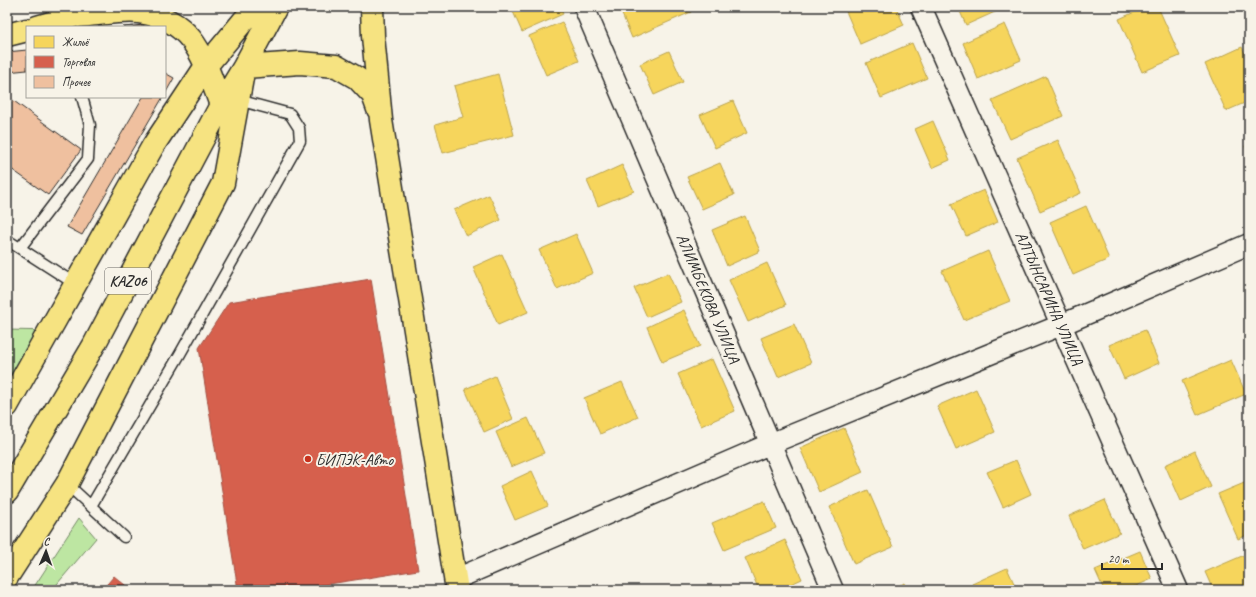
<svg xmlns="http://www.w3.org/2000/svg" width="1256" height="597" viewBox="0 0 1256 597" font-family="Caveat,sans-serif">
<rect width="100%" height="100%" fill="#f7f3e8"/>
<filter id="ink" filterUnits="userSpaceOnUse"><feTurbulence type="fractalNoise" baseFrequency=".025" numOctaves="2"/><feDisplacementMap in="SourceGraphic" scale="8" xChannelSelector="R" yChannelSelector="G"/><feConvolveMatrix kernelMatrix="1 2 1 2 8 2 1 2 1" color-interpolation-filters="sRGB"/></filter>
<g filter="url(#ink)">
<path fill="#bde6a2" stroke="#748866" d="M 7,330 L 52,331 L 19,380 L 7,380 Z
M 79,518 L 96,538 L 52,590 L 32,590 Z"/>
<path fill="#f6d55c" stroke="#b9a24d" d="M 511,7 L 560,7 L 563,14 L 522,32 Z
M 619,7 L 689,7 L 691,12 L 632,38 Z
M 849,7 L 896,7 L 904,25 L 860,44 L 845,9 Z
M 958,7 L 1006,7 L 966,25 Z
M 1146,7 L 1158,7 L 1180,56 L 1142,72 L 1119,19 Z
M 562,22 L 579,61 L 546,75 L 529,36 Z
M 1005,24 L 1021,60 L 978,79 L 963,43 Z
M 912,43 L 927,78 L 881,98 L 866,63 Z
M 1242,47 L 1249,63 L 1249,101 L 1226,111 L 1205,64 Z
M 669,51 L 683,82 L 654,95 L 640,64 Z
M 498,74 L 514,135 L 443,153 L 435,125 L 463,117 L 454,86 Z
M 1046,76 L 1063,116 L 1010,139 L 992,100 Z
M 733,101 L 747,133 L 715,148 L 700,115 Z
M 933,121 L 950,160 L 932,168 L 915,129 Z
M 1058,140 L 1081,193 L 1040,211 L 1017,158 Z
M 1249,144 L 1249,156 L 1245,146 Z
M 720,163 L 734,195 L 702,209 L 687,177 Z
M 622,165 L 634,191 L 598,206 L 587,181 Z
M 984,190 L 998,222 L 966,236 L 951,204 Z
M 489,195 L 501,220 L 466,236 L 454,210 Z
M 1086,206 L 1109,259 L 1073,275 L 1050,222 Z
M 745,216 L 760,251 L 727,266 L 712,230 Z
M 576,234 L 593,273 L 557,289 L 539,250 Z
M 988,251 L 1010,301 L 964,320 L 942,271 Z
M 502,254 L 528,312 L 498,325 L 473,267 Z
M 767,263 L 786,305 L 748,322 L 729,280 Z
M 668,273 L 681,302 L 647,317 L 634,288 Z
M 684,310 L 700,346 L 662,362 L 647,327 Z
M 794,324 L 811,363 L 778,377 L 761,338 Z
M 1145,330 L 1159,363 L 1124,379 L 1109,345 Z
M 712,359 L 735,411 L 701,426 L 678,374 Z
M 1231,360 L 1246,394 L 1197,415 L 1182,381 Z
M 495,376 L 513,419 L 484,432 L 465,389 Z
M 622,382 L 638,417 L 600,434 L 584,398 Z
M 976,389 L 995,432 L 956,449 L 937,406 Z
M 528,418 L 544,453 L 511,467 L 496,432 Z
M 844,428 L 863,472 L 819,492 L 800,448 Z
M 1195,451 L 1211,487 L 1181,501 L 1165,465 Z
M 1016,460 L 1031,494 L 1003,507 L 987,472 Z
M 532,471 L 548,506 L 515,520 L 500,486 Z
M 1249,481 L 1249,534 L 1238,539 L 1218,494 Z
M 868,490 L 893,547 L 854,564 L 829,507 Z
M 1105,500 L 1120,533 L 1083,549 L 1069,516 Z
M 764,501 L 776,528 L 724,550 L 712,523 Z
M 785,540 L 802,579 L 778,590 L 759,590 L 745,558 Z
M 1140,551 L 1152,579 L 1127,590 L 1104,590 L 1095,570 Z
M 1249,553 L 1249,590 L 1213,590 L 1205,572 Z
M 1007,568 L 1017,590 L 974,590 L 972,584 Z
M 905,583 L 908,590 L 889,590 Z"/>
<path fill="#d6604d" stroke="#a35043" d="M 371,279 L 418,570 L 291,590 L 238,590 L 199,348 L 229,302 Z
M 114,576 L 131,590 L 102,590 Z"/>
<path fill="#efc09f" stroke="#2b2b2b" d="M 144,25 L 144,27 L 123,27 Z
M 27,50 L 27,70 L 7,72 L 7,52 Z
M 165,73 L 174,78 L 165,94 Z
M 7,96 L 81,150 L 48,195 L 7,166 Z
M 143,97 L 163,97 L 82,235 L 67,227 Z"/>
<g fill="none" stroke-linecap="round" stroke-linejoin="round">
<g stroke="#2b2b2b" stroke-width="13">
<path id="lane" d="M 7,240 L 77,285
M 20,248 L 88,159 L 90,125 L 82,97
M 67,484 L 124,537
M 91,506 L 180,354 L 300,141 L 299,128 L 290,114 L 238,100"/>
</g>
<g stroke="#2b2b2b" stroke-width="23">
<path id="street" d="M 584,7 L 833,590
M 921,7 L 1178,590
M 456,579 L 772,443 L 1061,325 L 1249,244"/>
</g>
<g stroke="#2b2b2b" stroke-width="25">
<path id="highway" d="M 372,7 L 373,36 L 381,120 L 457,590
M 78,16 C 97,15 121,10 139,12 C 195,19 204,60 221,105
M 37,27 L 91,11
M 7,35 L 27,30
M 244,67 L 300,63 L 336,66 L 357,78 L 373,95 L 378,109
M 7,406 L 153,146 L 206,66 L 255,7
M 7,492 L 94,345 L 221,105 L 244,67 L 276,7
M 7,577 L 67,484 L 223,183 L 244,67"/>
</g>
<use href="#lane" stroke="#f7f3e8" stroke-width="10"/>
<use href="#street" stroke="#f7f3e8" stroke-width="20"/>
<use href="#highway" stroke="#f6e381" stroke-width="22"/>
</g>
</g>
<circle fill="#c8321e" stroke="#f7f3e8" stroke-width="1.5" cx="308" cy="459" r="4"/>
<g text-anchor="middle" stroke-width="4" stroke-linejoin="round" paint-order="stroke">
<rect fill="#f7f3e8" stroke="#686764" stroke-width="1" x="105" y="268" width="46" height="26" rx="3"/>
<g font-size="15" font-weight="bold" fill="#2b2b2b">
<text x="128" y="286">KАZ06</text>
</g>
<g font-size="16" fill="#2b2b2b" stroke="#f7f3e8">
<text transform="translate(709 298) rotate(67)" y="6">АЛИМБЕКОВА УЛИЦА</text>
<text transform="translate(1050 298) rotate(66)" y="6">АЛТЫНСАРИНА УЛИЦА</text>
</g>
<g font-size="16" fill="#2b2b2b" stroke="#f7f3e8" text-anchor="start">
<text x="316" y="465">БИПЭК-Авто</text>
</g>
</g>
<rect width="1256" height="597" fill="none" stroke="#f7f3e8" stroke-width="24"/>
<rect x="12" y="12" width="1232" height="573" fill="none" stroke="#2b2b2b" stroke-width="1.5" filter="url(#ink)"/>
<rect x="26" y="26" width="140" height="72" fill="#f7f3e8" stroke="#a5a39c"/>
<rect x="34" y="36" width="20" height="12" fill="#f6d55c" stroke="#a5a39c"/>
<text x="62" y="46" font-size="12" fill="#2b2b2b">Жильё</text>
<rect x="34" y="56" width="20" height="12" fill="#d6604d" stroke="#a5a39c"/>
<text x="62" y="66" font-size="12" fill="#2b2b2b">Торговля</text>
<rect x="34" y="76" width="20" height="12" fill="#efc09f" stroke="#a5a39c"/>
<text x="62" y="86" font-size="12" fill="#2b2b2b">Прочее</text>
<g transform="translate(46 551) rotate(2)" stroke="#f7f3e8" stroke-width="3" paint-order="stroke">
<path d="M0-3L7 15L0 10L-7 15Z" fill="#2b2b2b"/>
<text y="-6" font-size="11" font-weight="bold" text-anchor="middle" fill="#2b2b2b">С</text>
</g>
<path d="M1102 563v6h60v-6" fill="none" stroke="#2b2b2b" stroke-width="2"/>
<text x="1108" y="563" font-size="12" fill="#2b2b2b" stroke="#f7f3e8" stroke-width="3" paint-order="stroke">20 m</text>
</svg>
